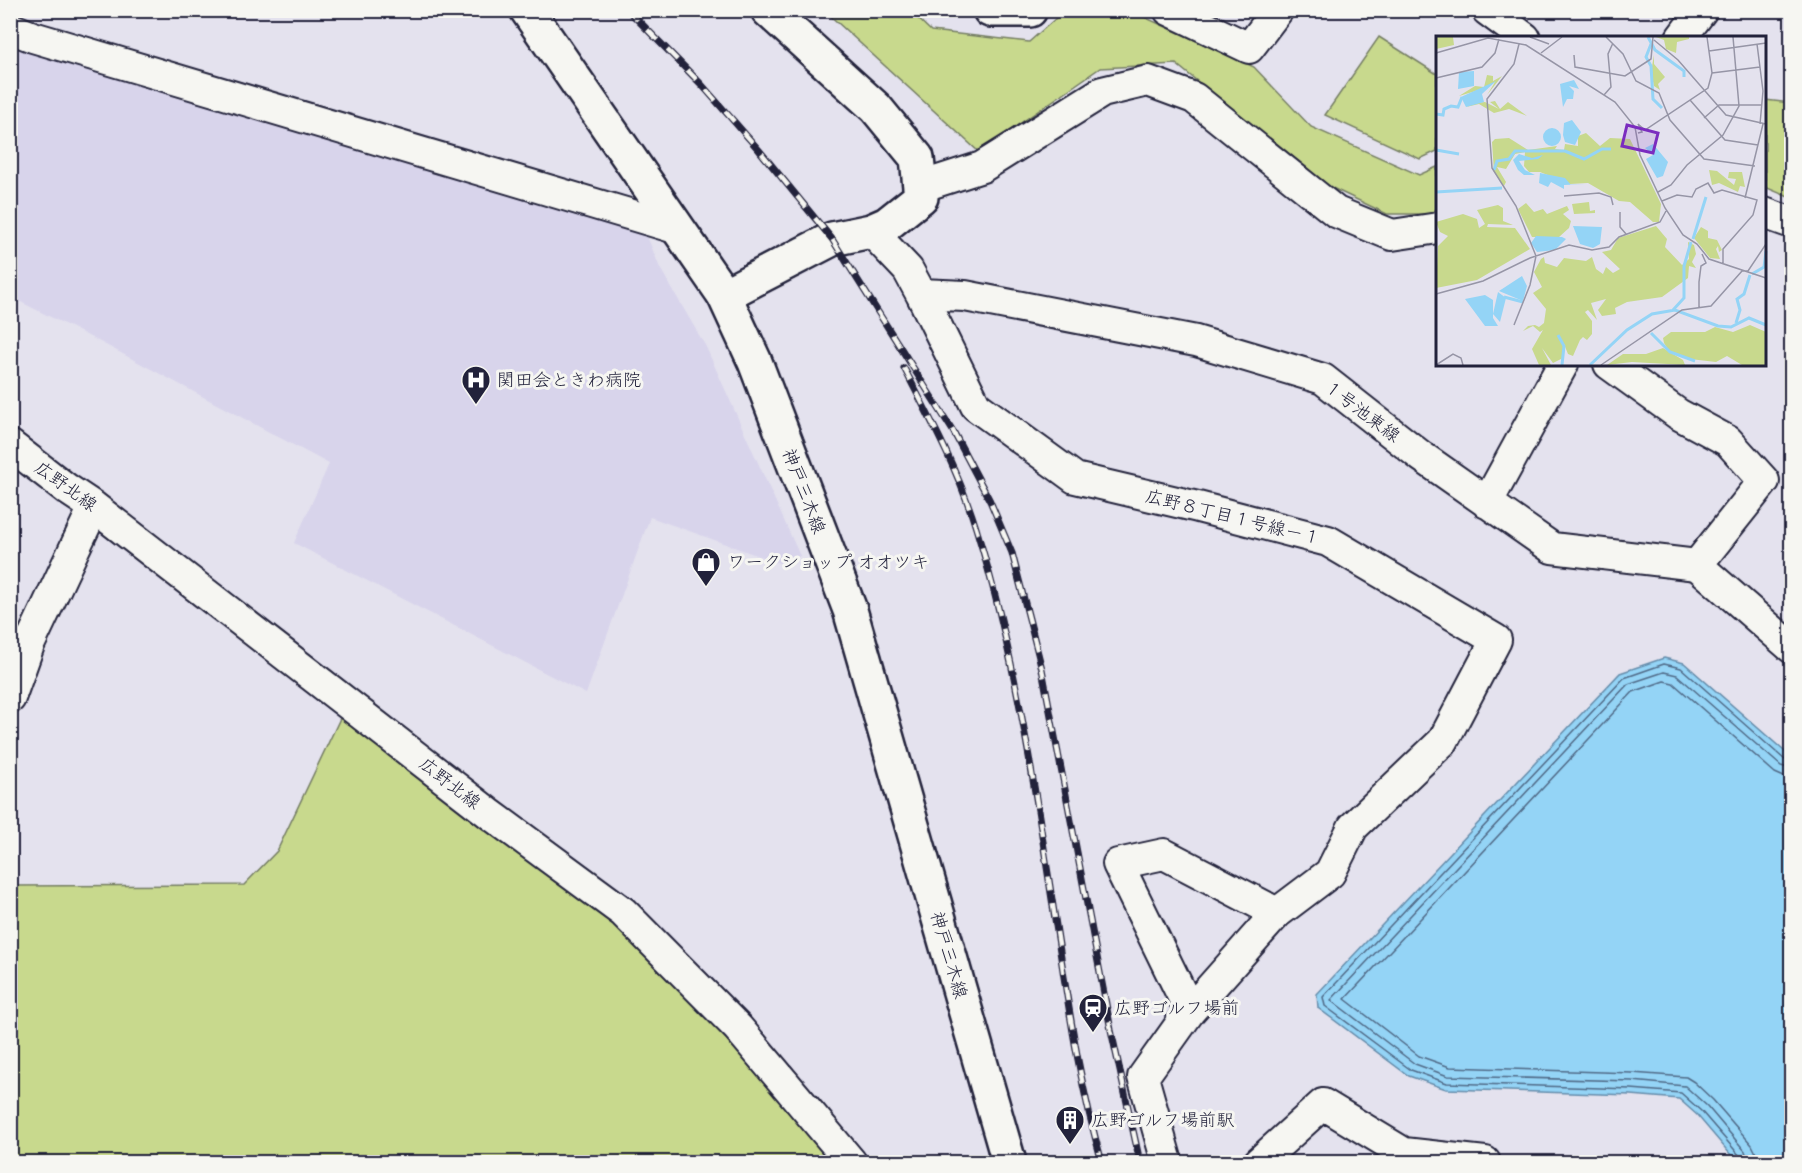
<svg xmlns="http://www.w3.org/2000/svg" width="1802" height="1173" viewBox="0 0 1802 1173" font-family="'Balsamiq Sans','Klee One',sans-serif">
<rect width="100%" height="100%" fill="#e4e2ee"/>
<filter id="ink" filterUnits="userSpaceOnUse"><feTurbulence type="fractalNoise" baseFrequency=".0167" numOctaves="2"/><feDisplacementMap in="SourceGraphic" scale="12" xChannelSelector="R" yChannelSelector="G"/><feConvolveMatrix kernelMatrix="1 2 1 2 8 2 1 2 1" color-interpolation-filters="sRGB"/></filter>
<g filter="url(#ink)">
<path fill="#d8d4eb" d="M 10,39 L 647,236 L 660,268 L 706,347 L 800,556 L 779,563 L 650,517 L 586,694 L 294,543 L 329,464 L 104,344 L 11,297 Z"/>
<path fill="#c8d98d" stroke="#757e64" stroke-width="1.5" d="M 825,11 L 910,11 L 931,31 L 1029,42 L 1064,11 L 1131,11 L 1254,67 L 1311,127 L 1419,175 L 1437,167 L 1437,209 L 1429,214 L 1387,214 L 1324,184 L 1176,64 L 1100,68 L 979,152 Z
M 1379,37 L 1437,74 L 1437,151 L 1420,159 L 1325,115 Z
M 1765,100 L 1791,103 L 1791,198 L 1765,187 Z
M 344,710 L 626,927 L 836,1162 L 11,1162 L 10,886 L 244,885 L 277,851 Z"/>
<path fill="#94d4f6" stroke="#668dab" stroke-width="1.5" d="M 1664,658 L 1684,663 L 1791,757 L 1791,1162 L 1737,1162 L 1697,1115 L 1679,1099 L 1631,1095 L 1446,1089 L 1409,1076 L 1318,1008 L 1317,994 L 1620,673 Z"/>
<g fill="none" stroke-linecap="round" stroke-linejoin="round">
<path stroke="#506986" stroke-width="1.5" d="M 1741,1162 L 1740,1156 L 1701,1111 L 1681,1093 L 1631,1089 L 1447,1083 L 1411,1070 L 1325,1006 L 1323,997 L 1624,678 L 1664,664 L 1681,668 L 1785,760 L 1792,761
M 1749,1162 L 1745,1151 L 1707,1106 L 1685,1086 L 1632,1081 L 1448,1076 L 1415,1064 L 1331,1000 L 1628,684 L 1664,672 L 1677,675 L 1781,766 L 1792,769
M 1758,1162 L 1756,1153 L 1752,1145 L 1713,1100 L 1694,1082 L 1686,1077 L 1632,1073 L 1450,1067 L 1419,1056 L 1345,999 L 1633,692 L 1664,681 L 1673,683 L 1775,773 L 1784,777 L 1792,778"/>
<g stroke="#22223b" stroke-width="34">
<path id="street" d="M 1169,10 L 1249,48 L 1278,10
M 1487,10 L 1525,38
M 10,28 L 33,37 L 679,229
M 1681,38 L 1702,10
M 920,187 L 982,167 L 1102,92 L 1148,81 L 1194,98 L 1336,212 L 1392,235 L 1438,228
M 1764,213 L 1792,223
M 871,231 L 908,270 L 921,294 L 965,296 L 1196,341 L 1323,379 L 1421,456 L 1552,548 L 1697,565 L 1792,648
M 921,294 L 976,406 L 1075,478 L 1198,507 L 1328,541 L 1496,640 L 1443,741 L 1353,827 L 1330,873 L 1277,913 L 1190,1011 L 1143,1077 L 1167,1162
M 1609,364 L 1678,414 L 1728,441 L 1764,481 L 1697,565
M 10,445 L 67,489 L 94,507 L 490,814 L 623,912 L 738,1028 L 851,1162
M 1487,503 L 1563,364
M 10,698 L 29,645 L 94,507
M 1190,1011 L 1118,864 L 1164,854 L 1277,913
M 1259,1162 L 1323,1104 L 1404,1153 L 1485,1162"/>
</g>
<g stroke="#22223b" stroke-width="38">
<path id="secondary" d="M 990,10 L 1030,10
M 724,295 L 832,239 L 871,231 L 887,224 L 921,197 L 917,158 L 876,108 L 768,10"/>
</g>
<g stroke="#22223b" stroke-width="38">
<path id="primary" d="M 527,10 L 724,295 L 755,362 L 850,610 L 1009,1162"/>
</g>
<use href="#street" stroke="#f6f6f2" stroke-width="30"/>
<use href="#secondary" stroke="#f6f6f2" stroke-width="33"/>
<use href="#primary" stroke="#f6f6f2" stroke-width="33"/>
<g stroke="#22223b" stroke-width="7">
<path id="rail" d="M 628,10 L 702,85 L 759,150 L 832,239 L 953,431 L 990,501 L 1012,553 L 1042,669 L 1111,1030 L 1140,1162
M 904,368 C 931,420 959,472 976,528 C 1017,660 1036,796 1057,932 C 1069,1009 1080,1087 1102,1162"/>
</g>
<use href="#rail" stroke="#f6f6f2" stroke-width="4.5" stroke-dasharray="14" stroke-linecap="butt"/>
</g>
</g>
<defs>
<g id="hospital-pin" transform="scale(1.5)"><path d="M0 17L-7.5 6A9.5 9.5 0 1 1 7.5 6Z" fill="#22223b" stroke="#f6f6f2"/><path d="M-5-5h3v3.5h4V-5h3V5h-3V1.5h-4V5h-3Z" fill="#fff"/></g>
<g id="shop-pin" transform="scale(1.5)"><path d="M0 17L-7.5 6A9.5 9.5 0 1 1 7.5 6Z" fill="#22223b" stroke="#f6f6f2"/><path d="M-5-2.5h2.3a2.7 3.5 0 0 1 5.4 0H5L5.5 6h-11ZM-1.5-2.5h3a1.5 2.3 0 0 0-3 0Z" fill="#fff"/></g>
<g id="station-pin" transform="scale(1.5)"><path d="M0 17L-7.5 6A9.5 9.5 0 1 1 7.5 6Z" fill="#22223b" stroke="#f6f6f2"/><path d="M-3-6H3Q5-6 5-4V2Q5 4 3 4L4.5 6H3L1.5 4h-3L-3 6H-4.5L-3 4Q-5 4-5 2V-4Q-5-6-3-6ZM-3.5-4v3h7v-3ZM-3.5 1v1.5H-2V1ZM2 1v1.5H3.5V1Z" fill="#fff"/></g>
<g id="building-pin" transform="scale(1.5)"><path d="M0 17L-7.5 6A9.5 9.5 0 1 1 7.5 6Z" fill="#22223b" stroke="#f6f6f2"/><path d="M-4-6H4V6H1V3H-1V6H-4ZM-2.5-4.3h1.7v1.8h-1.7ZM.8-4.3h1.7v1.8H.8ZM-2.5-1h1.7V.8h-1.7ZM.8-1h1.7V.8H.8Z" fill="#fff"/></g>
</defs>
<g fill-rule="evenodd">
<use href="#hospital-pin" x="476" y="380"/>
<use href="#shop-pin" x="706" y="562"/>
<use href="#station-pin" x="1093" y="1008"/>
<use href="#building-pin" x="1070" y="1120"/>
</g>
<g text-anchor="middle" stroke-width="6" stroke-linejoin="round" paint-order="stroke">
<g font-size="18" fill="#22223b" stroke="#f6f6f2" text-anchor="start">
<text x="497" y="386">関田会ときわ病院</text>
<text x="727" y="568">ワークショップ オオツキ</text>
<text x="1114" y="1014">広野ゴルフ場前</text>
<text x="1091" y="1126">広野ゴルフ場前駅</text>
</g>
<g font-size="18" fill="#22223b" stroke="#f6f6f2">
<text transform="translate(1362 411) rotate(37)" y="6">１号池東線</text>
<text transform="translate(66 486) rotate(36)" y="6">広野北線</text>
<text transform="translate(804 491) rotate(69)" y="6">神戸三木線</text>
<text transform="translate(1233 517) rotate(14)" y="6">広野８丁目１号線ー１</text>
<text transform="translate(450 783) rotate(38)" y="6">広野北線</text>
<text transform="translate(949 955) rotate(74)" y="6">神戸三木線</text>
</g>
</g>
<g transform="translate(1436 36)">
<rect width="330" height="330" fill="#e4e2ee"/>
<path d="M 0,1 L 17,1 L 18,9 L 0,13 ZM 220,1 L 253,1 L 253,3 L 241,6 L 240,17 L 230,13 L 228,4 ZM 218,19 L 218,28 L 229,41 L 222,48 L 224,54 L 218,50 L 215,36 ZM 51,39 L 57,40 L 57,45 L 66,40 L 51,59 L 59,46 L 50,52 L 23,60 L 39,50 L 48,51 ZM 59,65 L 64,73 L 72,66 L 91,80 L 73,73 L 58,77 L 43,68 L 30,71 L 38,67 L 49,66 L 63,73 L 54,66 ZM 150,97 L 164,110 L 174,102 L 194,103 L 225,168 L 223,186 L 217,186 L 194,166 L 183,165 L 152,147 L 134,148 L 104,136 L 93,136 L 88,130 L 89,116 L 79,118 L 70,133 L 61,131 L 70,146 L 68,150 L 58,136 L 56,106 L 59,103 L 73,102 L 92,114 L 121,110 L 119,113 L 128,114 L 129,108 L 142,110 L 142,100 ZM 273,134 L 281,135 L 298,149 L 300,143 L 292,142 L 293,136 L 306,136 L 309,151 L 304,150 L 302,156 L 283,147 L 276,149 ZM 153,166 L 154,175 L 159,174 L 159,177 L 138,178 L 136,168 ZM 90,167 L 98,176 L 107,173 L 111,178 L 131,170 L 133,174 L 127,178 L 135,185 L 133,192 L 123,201 L 96,201 L 82,173 ZM 62,169 L 67,172 L 67,185 L 77,189 L 52,188 L 51,191 L 79,192 L 94,213 L 41,244 L 0,252 L 2,210 L 12,200 L 4,196 L 0,186 L 27,178 L 41,183 L 43,192 L 49,188 L 41,174 ZM 220,190 L 231,203 L 229,211 L 246,229 L 253,223 L 252,206 L 258,209 L 260,218 L 256,226 L 260,232 L 253,230 L 252,242 L 226,261 L 191,266 L 179,272 L 180,278 L 166,280 L 162,274 L 170,263 L 155,267 L 161,284 L 152,274 L 149,276 L 156,285 L 156,298 L 151,304 L 147,301 L 144,304 L 137,320 L 132,318 L 128,308 L 127,322 L 117,327 L 106,312 L 115,329 L 103,329 L 96,313 L 107,294 L 104,296 L 97,290 L 87,295 L 92,290 L 99,289 L 103,291 L 108,287 L 110,273 L 97,257 L 106,251 L 98,236 L 105,223 L 108,221 L 109,227 L 121,231 L 128,222 L 150,225 L 156,221 L 160,233 L 171,241 L 167,238 L 170,231 L 177,237 L 184,233 L 166,216 L 175,214 L 182,202 ZM 265,191 L 272,195 L 272,202 L 281,204 L 286,214 L 283,216 L 282,210 L 280,213 L 284,223 L 274,222 L 258,202 ZM 314,289 L 330,296 L 330,329 L 306,329 L 291,320 L 280,326 L 254,323 L 233,315 L 228,307 L 227,302 L 235,296 L 269,296 L 279,291 L 297,296 ZM 227,312 L 247,324 L 249,329 L 196,326 L 171,329 L 187,318 L 210,318 Z" fill="#c8d98d"/>
<path d="M 38,35 L 38,50 L 22,53 L 23,36 ZM 138,44 L 143,53 L 133,50 L 138,55 L 137,63 L 131,63 L 127,71 L 124,48 ZM 60,45 L 46,58 L 48,66 L 30,71 L 25,61 ZM 136,84 L 145,96 L 139,109 L 129,106 L 127,99 L 128,87 ZM107 101a9 9 0 1 1 18 0a9 9 0 1 1-18 0ZM 217,108 L 232,126 L 227,140 L 221,142 L 210,123 L 217,119 L 209,112 ZM 83,118 L 96,122 L 107,119 L 102,123 L 83,125 L 89,134 L 99,139 L 88,139 L 82,134 L 77,124 ZM 104,137 L 129,142 L 135,149 L 149,148 L 128,149 L 128,153 L 115,146 L 112,151 L 103,147 ZM 137,190 L 166,191 L 164,208 L 157,212 L 144,208 ZM 100,200 L 126,201 L 130,203 L 119,214 L 101,216 L 95,207 ZM 86,240 L 91,250 L 87,265 L 63,255 ZM 62,256 L 70,262 L 64,286 L 57,278 ZM 49,259 L 57,264 L 57,282 L 62,290 L 49,290 L 29,263 Z" fill="#94d4f6"/>
<path fill="none" stroke="#94d4f6" stroke-width="3" d="M 212,1 L 219,14 L 248,35 L 248,41M 215,8 L 210,21 L 215,30 L 217,63 L 226,72M 0,78 L 7,79 L 8,73 L 15,70 L 22,71 L 26,61M 0,114 L 23,118M 58,134 L 61,125 L 73,123 L 79,115 L 129,115 L 148,123 L 166,113 L 175,113M 0,156 L 66,152M 257,203 L 270,161M 316,238 L 328,231 L 330,215M 68,261 L 87,266M 237,274 L 248,262 L 248,230 L 255,206M 300,287 L 304,274 L 301,263 L 308,258 L 314,239M 215,297 L 234,316 L 259,325M 122,299 L 128,310 L 126,329M 154,329 L 191,294 L 216,278 L 239,274 L 282,290 L 295,291 L 313,282 L 330,289"/>
<path fill="none" stroke="#9695a6" stroke-width="1.5" d="M 94,1 L 113,8M 170,1 L 187,18 L 200,45 L 223,57 L 234,84 L 268,123 L 319,130M 218,4 L 242,24 L 290,79 L 330,88M 321,8 L 327,55 L 324,88M 273,15 L 330,7M 0,17 L 52,2 L 90,9 L 179,66 L 199,91 L 204,119 L 229,172 L 247,199 L 261,208 L 273,223 L 330,242M 105,17 L 126,1M 138,19 L 139,31 L 189,40 L 215,23 L 217,1M 276,37 L 324,31M 0,42 L 46,31 L 59,17 L 63,3M 168,59 L 175,51 L 172,18 L 177,7M 254,64 L 289,104 L 322,109M 268,82 L 283,69 L 326,69M 202,97 L 206,96 L 202,88 L 209,94 L 272,52 L 276,37 L 271,1M 222,156 L 235,149 L 251,129 L 287,99 L 303,70 L 297,1M 128,160 L 163,157 L 175,161 L 177,169M 309,162 L 327,88M 226,165 L 241,159 L 256,161 L 260,153 L 272,147 L 278,157 L 286,154 L 321,164 L 317,179 L 287,213 L 287,229M 184,176 L 184,191 L 190,198M 0,258 L 47,245 L 94,222 L 133,209 L 156,214 L 173,211 L 183,201 L 224,186 L 230,175M 263,273 L 263,246 L 265,230 L 270,227 L 266,218M 78,289 L 94,249 L 100,220 L 80,170 L 56,132 L 51,63 L 78,28 L 83,8M 0,329 L 17,318 L 25,322 L 27,329M 165,329 L 246,274 L 275,270 L 306,235 L 312,235 L 330,208"/>
<path fill="#7b2cbf" fill-opacity="0.15" stroke="#7b2cbf" stroke-width="3" d="M 191,89 L 222,97 L 217,117 L 186,110 Z"/>
<rect width="330" height="330" fill="none" stroke="#22223b" stroke-width="3"/>
</g>
<rect width="1802" height="1173" fill="none" stroke="#f6f6f2" stroke-width="36"/>
<rect x="18" y="18" width="1766" height="1137" fill="none" stroke="#22223b" stroke-width="2" filter="url(#ink)"/>
</svg>
